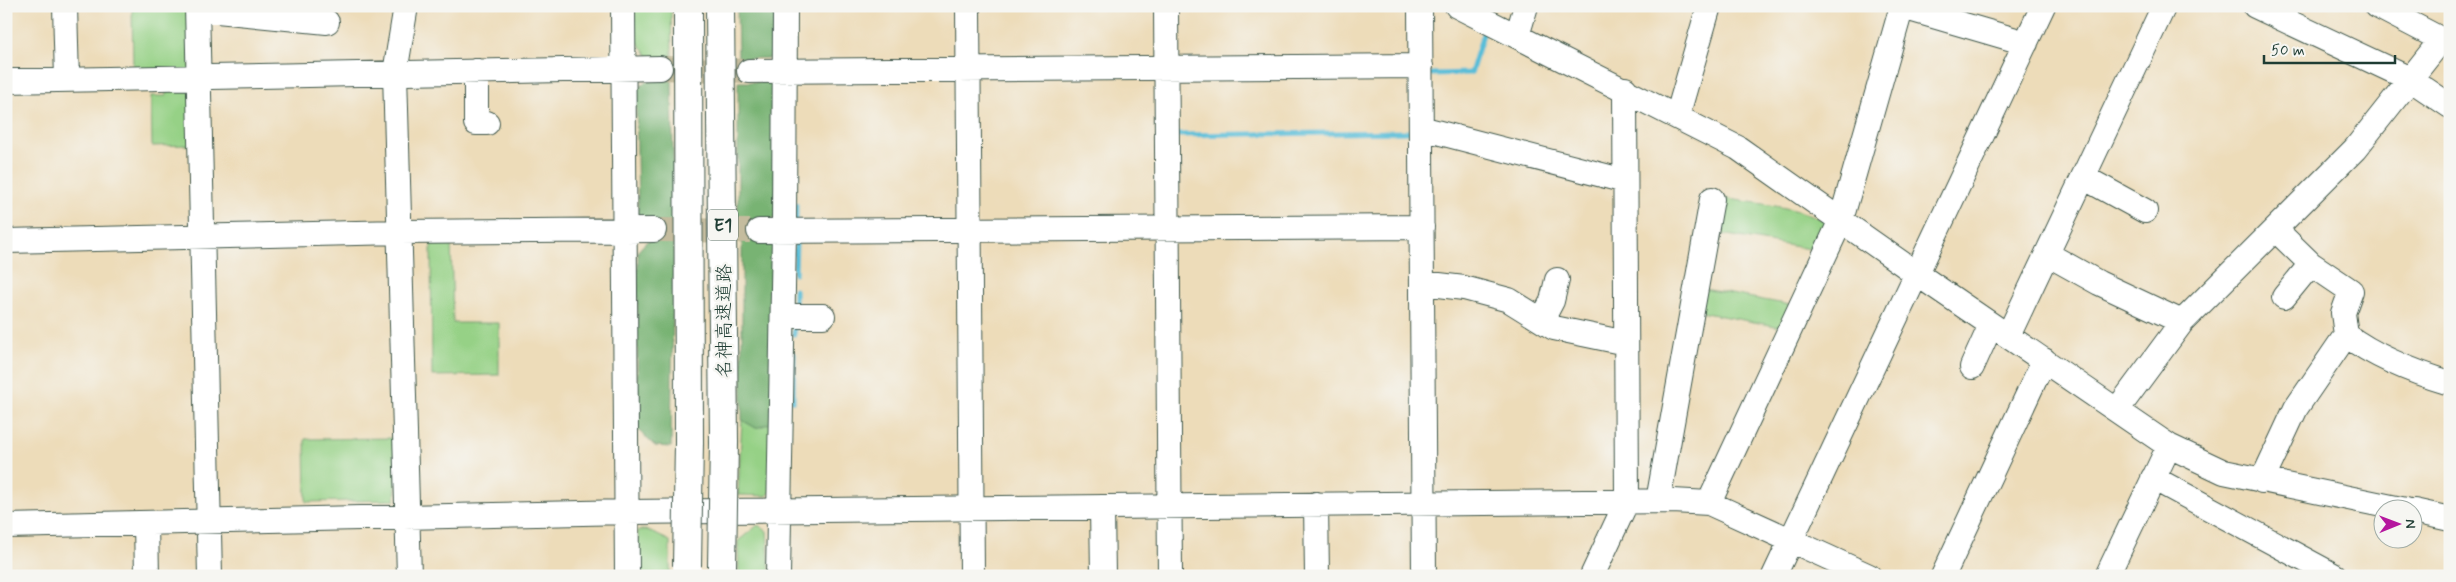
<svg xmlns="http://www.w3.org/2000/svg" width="2456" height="582" viewBox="0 0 2456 582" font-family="Mynerve,'Klee One',sans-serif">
<rect width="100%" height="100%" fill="#f6f6f2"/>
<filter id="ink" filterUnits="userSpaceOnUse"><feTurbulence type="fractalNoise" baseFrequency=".02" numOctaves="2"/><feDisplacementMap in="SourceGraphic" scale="10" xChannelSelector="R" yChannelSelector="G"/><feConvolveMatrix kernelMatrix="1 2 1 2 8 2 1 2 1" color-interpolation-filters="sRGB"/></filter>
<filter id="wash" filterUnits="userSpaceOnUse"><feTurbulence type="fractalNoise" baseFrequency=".0096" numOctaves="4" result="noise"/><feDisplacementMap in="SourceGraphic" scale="20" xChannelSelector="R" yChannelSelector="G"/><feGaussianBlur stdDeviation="1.12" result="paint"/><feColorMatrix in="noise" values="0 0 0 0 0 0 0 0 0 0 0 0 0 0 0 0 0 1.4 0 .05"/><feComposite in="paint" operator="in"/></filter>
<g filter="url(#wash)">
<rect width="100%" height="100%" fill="#eddcb9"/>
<path fill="#96d186" stroke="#5a875d" d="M 132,6 L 189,6 L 190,71 L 133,72 Z
M 634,6 L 671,6 L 672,58 L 650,58 L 635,39 Z
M 191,83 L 192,145 L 152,146 L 151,96 L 166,96 L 166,84 Z
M 1716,197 C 1750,203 1805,206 1833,226 L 1821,251 L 1710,232 Z
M 431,239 L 451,239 L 453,323 L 499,323 L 499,375 L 432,376 Z
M 1704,289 L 1796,306 L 1786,328 L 1700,312 Z
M 742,420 L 756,428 L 774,422 L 773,490 L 767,496 L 738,495 Z
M 399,438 L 395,500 L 306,502 L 305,439 Z
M 758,525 L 767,531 L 770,576 L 739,576 L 738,541 Z
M 638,530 L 647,530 L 670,541 L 670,571 L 665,576 L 637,576 Z"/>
<path fill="#78b373" stroke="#4c7854" d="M 737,6 L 777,6 L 773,58 L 738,59 Z
M 652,80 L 672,80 L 674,223 C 660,223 647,225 638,214 L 636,91 L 645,82 Z
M 738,82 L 770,82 L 777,88 L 777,215 L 771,220 L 738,220 Z
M 765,237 L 775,242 L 774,422 L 756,428 L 742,420 L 742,238 Z
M 674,238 L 671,447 L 655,446 L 637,429 L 638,251 L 647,241 Z"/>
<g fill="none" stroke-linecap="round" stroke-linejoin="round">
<path stroke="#5abed8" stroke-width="5" d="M 1431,74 L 1471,73 L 1484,31
M 1175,135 L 1411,132
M 796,205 L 796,224
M 795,274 L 796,241
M 795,309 L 795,290
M 794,334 L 795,322
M 793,401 L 794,354"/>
</g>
</g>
<g filter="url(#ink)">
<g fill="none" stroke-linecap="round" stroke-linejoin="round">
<path stroke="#c4bc9e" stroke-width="24" stroke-dasharray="24 12" stroke-linecap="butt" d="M 660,68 L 749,71
M 654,230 L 759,231"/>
<g stroke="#3e5548" stroke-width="26">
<path id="minor" d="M 65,6 L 67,80
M 197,6 L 210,576
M 406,6 L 395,73 L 409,576
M 623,6 L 627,576
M 968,6 L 972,576
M 1166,6 L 1170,576
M 1420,6 L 1424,576
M 1457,6 L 1738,148 L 1917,274 L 2169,446 L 2224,472 L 2406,510
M 1899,6 L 2026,43
M 2255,6 L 2410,79 L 2450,106
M 2377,6 L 2450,44
M 197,9 L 327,22
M 1517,36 L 1526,6
M 476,71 L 476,123 L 487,123
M 749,71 L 1421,66
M 6,81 L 660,68
M 1677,117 L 1709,6
M 1421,128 L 1625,181
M 2083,177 L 2145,211
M 759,231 L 1422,227
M 6,241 L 400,232 L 654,230
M 2047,254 L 2099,283 L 2182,322
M 1422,283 L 1464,288 L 1509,300 L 1554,328 L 1626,343
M 2284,297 L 2311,264
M 783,316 L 823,316
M 1542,320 L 1552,301 L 1557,280
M 2346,335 C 2377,358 2413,372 2450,383
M 2008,336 L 2164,6
M 1972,367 L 1991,325
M 2117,410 L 2182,322 L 2355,149 L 2442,39
M 2153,478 L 2335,576
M 2262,481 L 2296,408 L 2346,335 L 2343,313 L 2351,291 L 2311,264 L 2275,229
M 1658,501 L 1712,199
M 1709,503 L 1841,220 L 1902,6
M 1316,504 L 1317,576
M 1102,507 L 1103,576
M 2414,511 L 2450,519
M 146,523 L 147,576
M 6,526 L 628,512 L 1673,501 L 1709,503 L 1869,576
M 778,576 L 784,231 L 785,6
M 1592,576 L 1627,501 L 1625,89
M 1774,576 L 2043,6
M 1943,576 L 2044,360
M 2107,576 L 2169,446"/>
</g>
<g stroke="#3e5548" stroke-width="30">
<path id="highway" d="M 688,6 L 689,442
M 720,6 L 724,443"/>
</g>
<use href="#minor" stroke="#fff" stroke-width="24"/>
<use href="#highway" stroke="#fff" stroke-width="28"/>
<g stroke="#3e5548" stroke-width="30" stroke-linecap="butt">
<path id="highway-bridge" d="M 687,566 L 689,442
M 722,567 L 724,443"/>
</g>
<use href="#highway-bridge" stroke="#fff" stroke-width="28"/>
</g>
</g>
<g text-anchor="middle" stroke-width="5" stroke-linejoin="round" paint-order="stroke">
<rect fill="#f6f6f2" stroke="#60746d" stroke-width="1" x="708" y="209.5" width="30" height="31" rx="4"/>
<g font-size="18" font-weight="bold" fill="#1f3d34">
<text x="723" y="231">E1</text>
</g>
<g font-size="19" fill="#1f3d34" stroke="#f6f6f2">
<text transform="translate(723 321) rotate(-90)" y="7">名神高速道路</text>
</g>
</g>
<rect width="2456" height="582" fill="none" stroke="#f6f6f2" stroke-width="25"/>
<g transform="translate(2398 524) rotate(89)"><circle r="24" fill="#f6f6f2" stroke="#a0aca6"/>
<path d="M0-4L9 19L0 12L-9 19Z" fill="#b5179e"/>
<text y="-8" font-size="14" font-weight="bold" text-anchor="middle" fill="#1f3d34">N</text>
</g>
<path d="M2264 55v8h131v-8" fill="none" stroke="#1f3d34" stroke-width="2.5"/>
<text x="2271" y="55" font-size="15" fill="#1f3d34" stroke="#f6f6f2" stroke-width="4" paint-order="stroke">50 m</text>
</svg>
